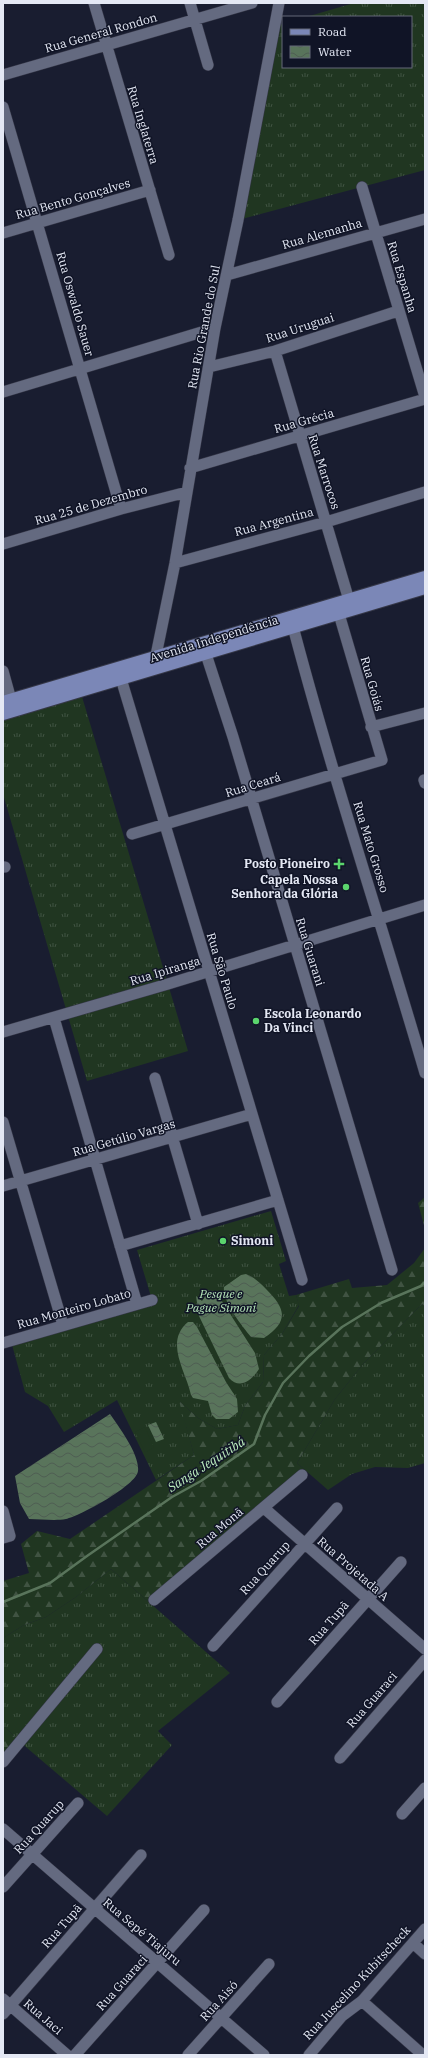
<svg xmlns="http://www.w3.org/2000/svg" width="428" height="2058" viewBox="0 0 428 2058" font-family="'IBM Plex Serif',serif">
<defs>
<pattern id="grass-tufts" width="24" height="20" patternUnits="userSpaceOnUse"><rect width="24" height="20" fill="#203621"/><path d="M3 7l-1-3M5 7V3M7 7l1-3M15 17l-1-3M17 17v-4M19 17l1-3" fill="none" stroke="#405342"/></pattern>
<pattern id="forest-firs" width="22" height="20" patternUnits="userSpaceOnUse"><rect width="22" height="20" fill="#203621"/><path d="M5 1l3.5 6h-7zM16 11l3.5 6h-7z" fill="#405342"/></pattern>
<pattern id="water-waves" width="16" height="10" patternUnits="userSpaceOnUse"><rect width="16" height="10" fill="#59745b"/><path d="M0 5q4-4 8 0t8 0" fill="none" stroke="#4e5d52"/></pattern>
</defs>
<rect width="100%" height="100%" fill="#191d30"/>
<path fill="url(#grass-tufts)" d="M 354,3 L 425,3 L 425,170 L 238,220 L 275,26 L 283,24 L 283,67 L 411,67 L 411,17 L 306,17 Z
M 80,690 L 188,1051 L 87,1081 L 3,794 L 3,714 Z
M 271,1211 L 286,1261 L 279,1264 L 289,1296 L 296,1295 L 299,1305 L 282,1334 L 264,1355 L 263,1382 L 245,1406 L 238,1425 L 217,1429 L 198,1418 L 180,1402 L 194,1455 L 156,1480 L 117,1400 L 64,1432 L 48,1406 L 25,1392 L 11,1341 L 152,1300 L 137,1250 Z
M 422,1304 L 425,1306 L 425,1463 L 408,1468 L 375,1467 L 352,1474 L 328,1490 L 297,1463 L 335,1399 L 364,1363 Z
M 111,1569 L 230,1673 L 158,1731 L 172,1745 L 107,1816 L 20,1742 L 3,1725 L 3,1638 L 24,1625 L 46,1617 L 76,1597 Z"/>
<path fill="url(#forest-firs)" d="M 425,1197 L 425,1229 L 418,1203 Z
M 425,1248 L 425,1306 L 422,1304 L 364,1363 L 335,1399 L 297,1463 L 306,1471 L 150,1603 L 111,1569 L 76,1597 L 46,1617 L 24,1625 L 3,1638 L 3,1581 L 29,1573 L 21,1544 L 37,1531 L 70,1539 L 194,1455 L 179,1401 L 198,1418 L 217,1429 L 238,1425 L 245,1406 L 263,1382 L 264,1355 L 282,1334 L 299,1306 L 296,1295 L 349,1279 L 352,1288 L 387,1285 L 414,1263 Z
M 3,1725 L 20,1742 L 3,1762 Z"/>
<path fill="#203621" d="M 145,1427 L 154,1448 L 145,1452 L 135,1432 Z"/>
<path fill="url(#water-waves)" d="M 246,1274 C 254,1277 260,1283 266,1289 C 286,1309 289,1321 264,1338 L 251,1337 C 242,1326 222,1301 224,1287 L 241,1275 Z
M 200,1290 L 212,1291 L 218,1295 L 255,1353 L 259,1369 C 252,1380 240,1390 229,1378 L 199,1316 L 196,1296 L 202,1301 L 206,1295 Z
M 188,1322 L 193,1322 L 197,1327 L 226,1382 L 237,1399 L 238,1412 L 229,1419 L 216,1419 L 212,1415 L 208,1401 L 193,1398 L 191,1395 C 186,1371 164,1342 188,1322 Z
M 110,1414 C 119,1427 140,1455 138,1471 C 137,1485 80,1516 66,1519 C 55,1521 41,1519 29,1519 L 20,1503 L 15,1476 Z
M 156,1422 L 164,1439 L 156,1442 L 148,1425 Z"/>
<g fill="none" stroke-linecap="round" stroke-linejoin="round">
<path stroke="#59745b" stroke-width="2.5" d="M 3,1602 L 50,1583 L 87,1556 L 172,1497 L 201,1481 L 254,1444 L 265,1415 L 283,1383 L 309,1356 L 342,1327 L 381,1303 L 421,1286 L 425,1282"/>
<g stroke="#363848" stroke-width="12">
<path id="minor" d="M 94,3 L 169,255
M 190,3 L 208,65
M 3,75 L 252,3
M 3,107 L 121,509
M 362,187 L 425,397
M 3,233 L 150,190
M 227,275 L 425,219
M 275,351 L 351,607
M 209,367 L 275,351 L 398,311
M 3,392 L 215,328
M 190,468 L 425,399
M 3,544 L 121,509 L 187,492
M 175,563 L 326,522 L 425,492
M 291,619 C 331,772 381,922 425,1073
M 203,645 L 233,737 L 392,1270
M 154,665 L 175,563 L 215,328 L 238,220 L 279,3
M 3,671 L 13,707
M 119,672 L 302,1280
M 371,727 L 425,713
M 424,780 L 425,783
M 132,834 L 382,760 L 339,614
M 3,867 L 5,867
M 54,1018 L 137,1304
M 3,1032 L 168,984 L 425,905
M 155,1078 L 198,1224
M 3,1122 L 63,1325
M 3,1186 L 252,1114
M 120,1246 L 278,1200
M 3,1343 L 152,1300
M 264,1508 L 425,1649
M 3,1511 L 10,1536 L 3,1538
M 154,1600 L 302,1475
M 213,1646 L 337,1508
M 277,1702 L 401,1562
M 340,1758 L 425,1660
M 3,1762 L 97,1649
M 402,1814 L 425,1788
M 3,1829 L 264,2055
M 3,1887 L 78,1803
M 413,1943 L 425,1954
M 3,1999 L 67,2055
M 362,2001 L 423,2055
M 3,2014 L 141,1855
M 75,2055 L 204,1910
M 188,2055 L 269,1964
M 309,2055 L 342,2016 L 362,2001 L 425,1929"/>
</g>
<g stroke="#363848" stroke-width="14">
<path id="major" d="M 3,702 L 425,577
M 3,714 L 425,588"/>
</g>
<use href="#minor" stroke="#646a80" stroke-width="11"/>
<use href="#major" stroke="#7b87b7" stroke-width="12"/>
</g>
<g fill="#5bd56d" stroke="#101426" stroke-width="1.5">
<path d="M337 858h4v4h4v4h-4v4h-4v-4h-4v-4h4z"/>
<circle cx="346" cy="887" r="4"/>
<circle cx="256" cy="1021" r="4"/>
<circle cx="223" cy="1241" r="4"/>
</g>
<g text-anchor="middle" stroke-width="3" stroke-linejoin="round" paint-order="stroke">
<g font-size="12" fill="#e4e8f4" stroke="#101426">
<text transform="translate(101 33) rotate(-16)" y="4">Rua General Rondon</text>
<text transform="translate(143 125) rotate(73)" y="4">Rua Inglaterra</text>
<text transform="translate(73 199) rotate(-16)" y="4">Rua Bento Gonçalves</text>
<text transform="translate(322 234) rotate(-16)" y="4">Rua Alemanha</text>
<text transform="translate(402 277) rotate(73)" y="4">Rua Espanha</text>
<text transform="translate(75 304) rotate(74)" y="4">Rua Oswaldo Sauer</text>
<text transform="translate(204 327) rotate(-79)" y="4">Rua Rio Grande do Sul</text>
<text transform="translate(300 328) rotate(-18)" y="4">Rua Uruguai</text>
<text transform="translate(304 421) rotate(-16)" y="4">Rua Grécia</text>
<text transform="translate(324 472) rotate(72)" y="4">Rua Marrocos</text>
<text transform="translate(91 505) rotate(-16)" y="4">Rua 25 de Dezembro</text>
<text transform="translate(274 522) rotate(-15)" y="4">Rua Argentina</text>
<text transform="translate(214 639) rotate(-17)" y="4">Avenida Independência</text>
<text transform="translate(372 684) rotate(74)" y="4">Rua Goiás</text>
<text transform="translate(253 785) rotate(-17)" y="4">Rua Ceará</text>
<text transform="translate(371 847) rotate(73)" y="4">Rua Mato Grosso</text>
<text transform="translate(310 952) rotate(73)" y="4">Rua Guarani</text>
<text transform="translate(165 971) rotate(-17)" y="4">Rua Ipiranga</text>
<text transform="translate(222 971) rotate(73)" y="4">Rua São Paulo</text>
<text transform="translate(124 1138) rotate(-16)" y="4">Rua Getúlio Vargas</text>
<text transform="translate(74 1309) rotate(-16)" y="4">Rua Monteiro Lobato</text>
<text transform="translate(220 1528) rotate(-40)" y="4">Rua Monã</text>
<text transform="translate(265 1568) rotate(-48)" y="4">Rua Quarup</text>
<text transform="translate(353 1569) rotate(41)" y="4">Rua Projetada A</text>
<text transform="translate(329 1623) rotate(-49)" y="4">Rua Tupã</text>
<text transform="translate(372 1700) rotate(-49)" y="4">Rua Guaraci</text>
<text transform="translate(39 1827) rotate(-48)" y="4">Rua Quarup</text>
<text transform="translate(62 1926) rotate(-49)" y="4">Rua Tupã</text>
<text transform="translate(142 1932) rotate(40)" y="4">Rua Sepé Tiajuru</text>
<text transform="translate(122 1983) rotate(-48)" y="4">Rua Guaraci</text>
<text transform="translate(357 1983) rotate(-47)" y="4">Rua Juscelino Kubitscheck</text>
<text transform="translate(219 2001) rotate(-48)" y="4">Rua Aisó</text>
<text transform="translate(43 2017) rotate(41)" y="4">Rua Jaci</text>
</g>
<g font-size="12" font-weight="bold" fill="#e4e8f4" stroke="#101426" text-anchor="end">
<text x="330" y="868">Posto Pioneiro</text>
<text x="338" y="884">Capela Nossa<tspan x="338" dy="14">Senhora da Glória</tspan></text>
<text x="264" y="1018" text-anchor="start">Escola Leonardo<tspan x="264" dy="14">Da Vinci</tspan></text>
<text x="231" y="1245" text-anchor="start">Simoni</text>
</g>
<g font-size="12" font-style="italic" fill="#b6e6b9" stroke="#101426">
<text x="221" y="1298">Pesque e<tspan x="221" dy="14">Pague Simoni</tspan></text>
</g>
<g font-size="13" font-style="italic" fill="#baebbd" stroke="#101426">
<text transform="translate(206 1464) rotate(-33)" y="5">Sanga Jequitibá</text>
</g>
</g>
<rect width="428" height="2058" fill="none" stroke="#e4e8f4" stroke-width="8"/>
<rect x="282" y="16" width="130" height="52" fill="#101426" stroke="#656978"/>
<rect x="290" y="29" width="20" height="6" fill="#7b87b7" stroke="#656978"/>
<text x="318" y="36" font-size="12" fill="#e4e8f4">Road</text>
<rect x="290" y="46" width="20" height="12" fill="url(#water-waves)" stroke="#656978"/>
<text x="318" y="56" font-size="12" fill="#e4e8f4">Water</text>
</svg>
